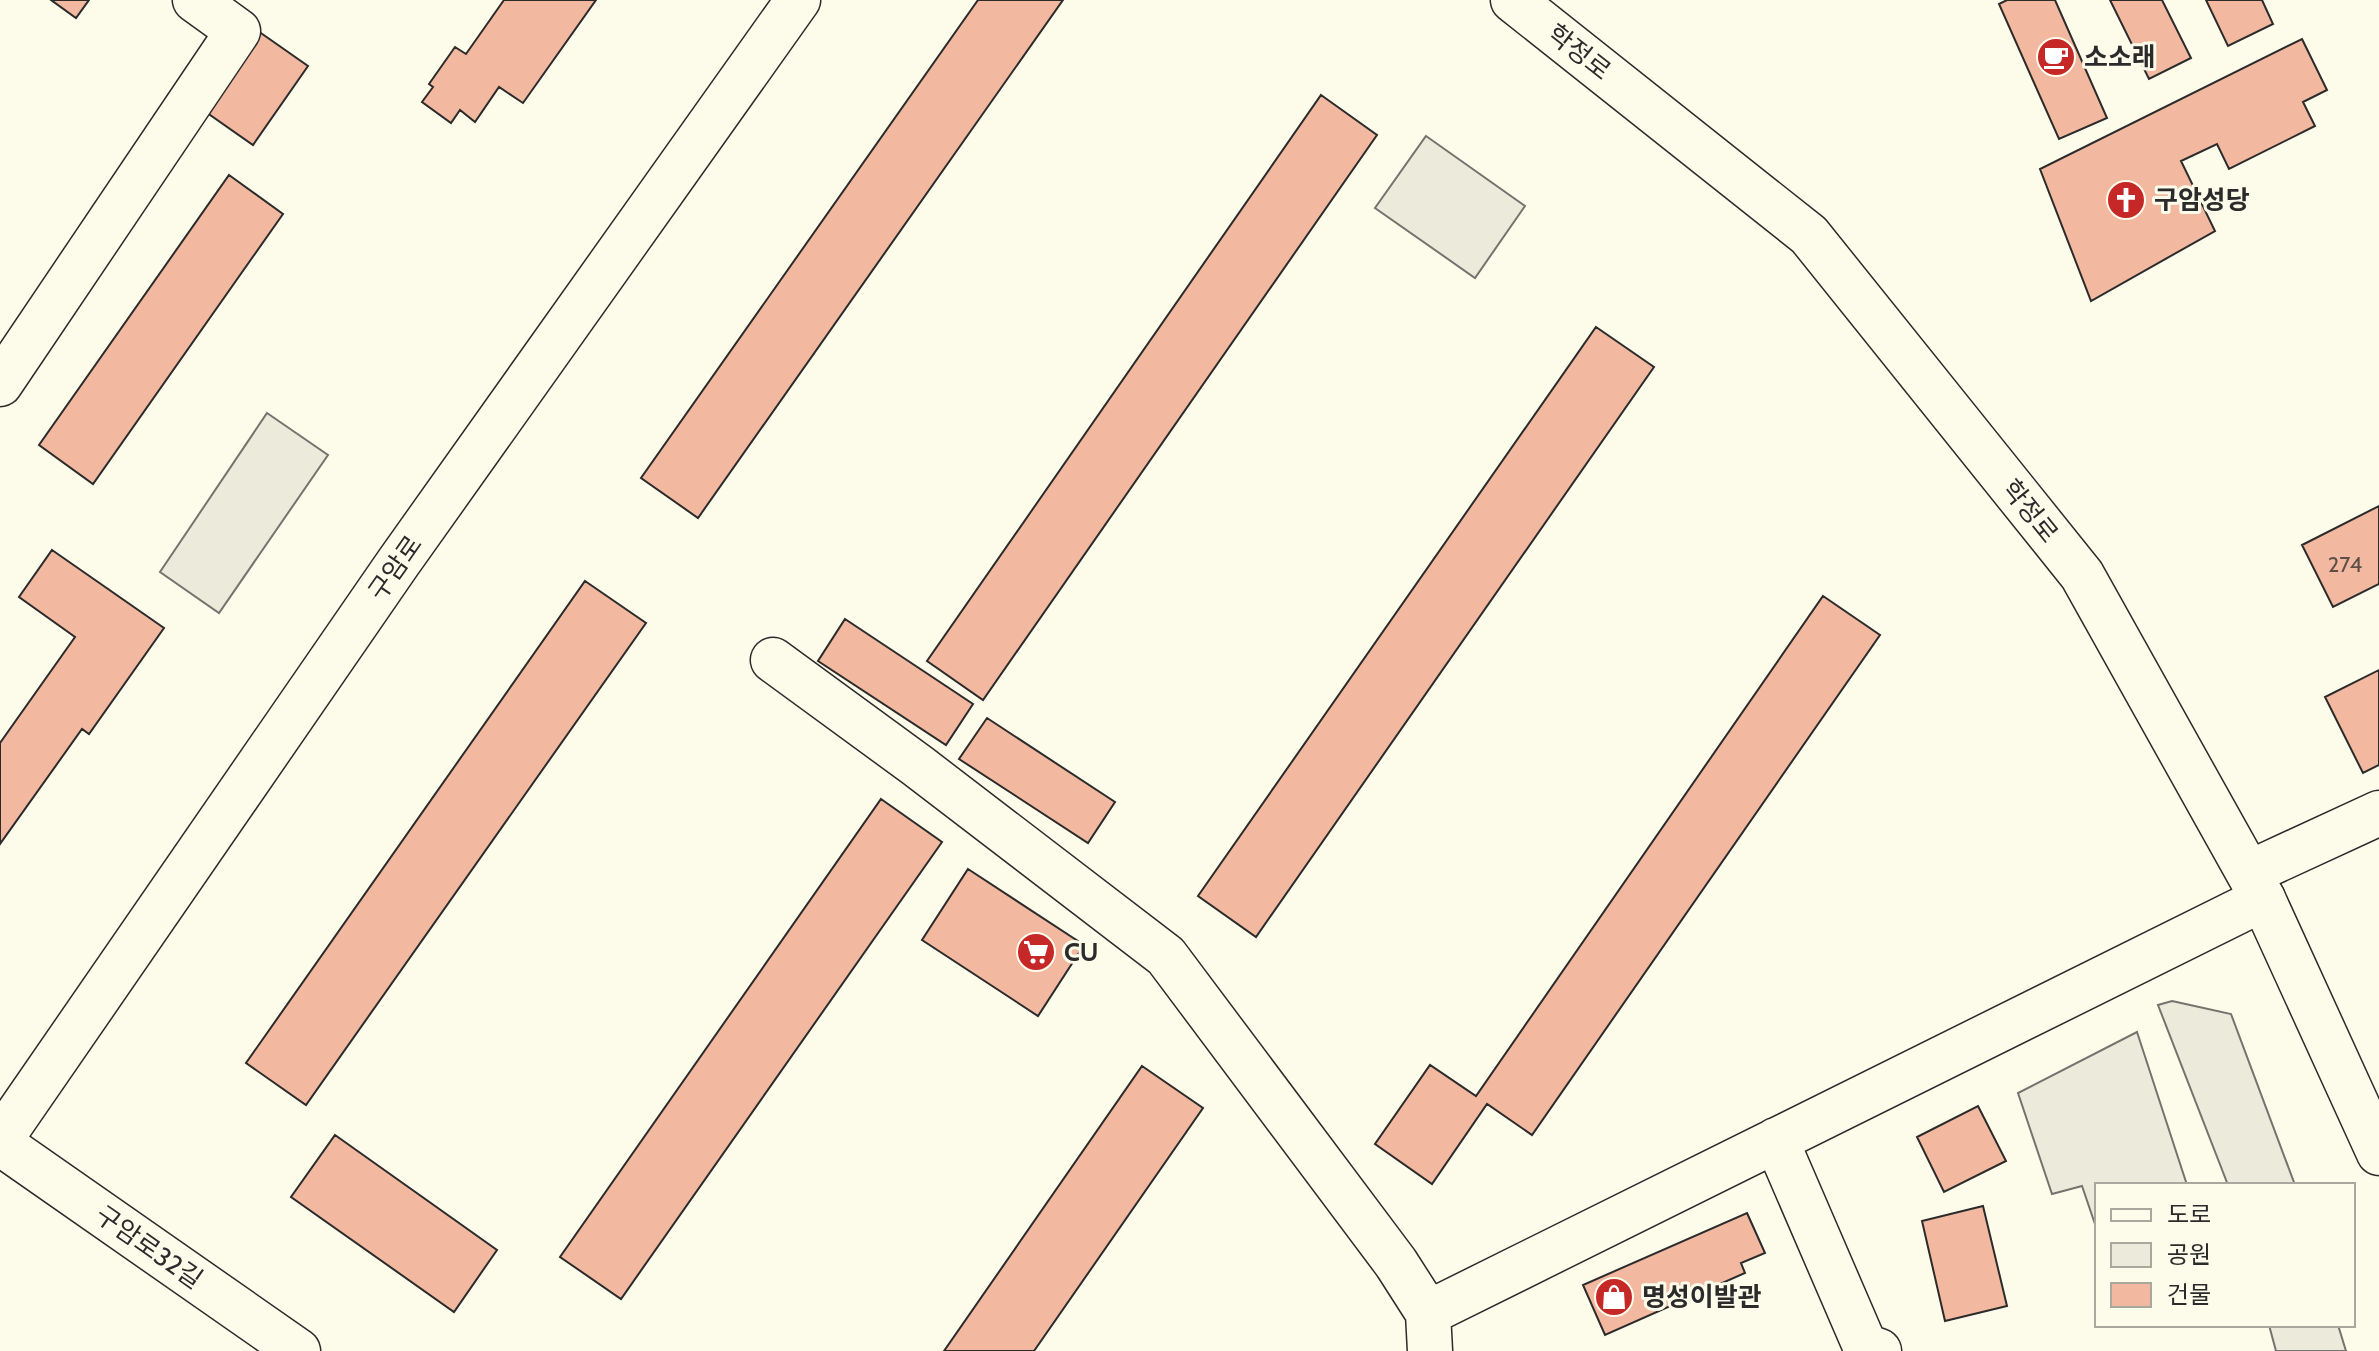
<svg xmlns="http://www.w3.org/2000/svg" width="2379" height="1351" viewBox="0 0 2379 1351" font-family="Cabin,'Noto Sans KR',sans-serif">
<rect width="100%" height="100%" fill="#fdfbea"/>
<path fill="#ecebdb" stroke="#74746e" stroke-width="2" d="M 1426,136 L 1525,206 L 1475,278 L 1375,208 Z
M 267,413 L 328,455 L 219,613 L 160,572 Z
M 2172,1001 L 2231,1014 L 2295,1185 L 2228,1185 L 2158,1005 Z
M 2137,1032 L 2187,1185 L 2097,1185 L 2097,1230 L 2082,1186 L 2052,1194 L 2018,1093 Z
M 2269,1325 L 2338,1325 L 2346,1351 L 2276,1351 Z"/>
<path fill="#f2b8a0" stroke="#2b2b2b" stroke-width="2" d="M 51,0 L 89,0 L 76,18 Z
M 504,0 L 596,0 L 523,103 L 499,87 L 475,122 L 460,110 L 451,123 L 422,102 L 433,87 L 429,84 L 455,47 L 466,54 Z
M 978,0 L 1063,0 L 698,518 L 641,478 Z
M 2007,0 L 2055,0 L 2107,118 L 2059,139 L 1999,4 Z
M 2110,0 L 2162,0 L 2191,58 L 2149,79 Z
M 2206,0 L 2262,0 L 2273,24 L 2228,46 Z
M 258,31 L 308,66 L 253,145 L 203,110 Z
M 2302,39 L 2327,90 L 2303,102 L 2315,126 L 2229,169 L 2217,144 L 2181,161 L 2215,231 L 2091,301 L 2040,169 Z
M 1321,95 L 1377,135 L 983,700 L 927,661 Z
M 229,175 L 283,214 L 93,484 L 39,445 Z
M 1596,327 L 1654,367 L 1256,937 L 1198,896 Z
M 2379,506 L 2379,584 L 2333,607 L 2302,545 Z
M 52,550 L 164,628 L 89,734 L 82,729 L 0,844 L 0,743 L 75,637 L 19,597 Z
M 585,581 L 646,623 L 306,1105 L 246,1063 Z
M 1823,596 L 1880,635 L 1532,1135 L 1487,1104 L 1432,1184 L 1375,1144 L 1430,1065 L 1476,1096 Z
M 845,619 L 973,704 L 946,745 L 818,661 Z
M 2379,670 L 2379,765 L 2363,773 L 2325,697 Z
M 987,718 L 1115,802 L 1088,843 L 959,759 Z
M 881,799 L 942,842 L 621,1299 L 560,1257 Z
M 968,869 L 1084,945 L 1038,1016 L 922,940 Z
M 1142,1066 L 1203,1108 L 1034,1351 L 944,1351 Z
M 1978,1106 L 2006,1161 L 1944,1192 L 1917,1137 Z
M 335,1135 L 497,1250 L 454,1312 L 291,1197 Z
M 1983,1206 L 2007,1306 L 1945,1321 L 1922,1221 Z
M 1747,1213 L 1765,1253 L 1741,1263 L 1745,1273 L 1605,1335 L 1583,1285 Z"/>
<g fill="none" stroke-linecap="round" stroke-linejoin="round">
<g stroke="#2b2b2b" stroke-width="47">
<path id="minor" d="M 0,384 L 238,31 L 195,0
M 773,660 L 918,766 L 1166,956 L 1396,1263 L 1428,1313
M 2249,873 L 2379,813
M 1776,1140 L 1865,1346 L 1879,1351
M 0,1143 L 298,1351
M 1430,1351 L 1428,1313 L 2263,899"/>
</g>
<g stroke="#2b2b2b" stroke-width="47">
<path id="major" d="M 1513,0 L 1809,235 L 2082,575 L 2263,899 L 2379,1153
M 0,1140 L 398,563 L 798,0"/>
</g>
<use href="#minor" stroke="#fdfbea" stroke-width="44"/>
<use href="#major" stroke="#fdfbea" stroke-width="44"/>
</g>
<defs>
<g id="cafe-disc" transform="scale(2)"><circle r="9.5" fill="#c62828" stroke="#fdfbea"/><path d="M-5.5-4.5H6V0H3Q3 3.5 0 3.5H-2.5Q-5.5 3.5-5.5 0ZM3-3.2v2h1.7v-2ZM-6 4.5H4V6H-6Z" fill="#fff"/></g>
<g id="church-disc" transform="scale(2)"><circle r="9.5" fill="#c62828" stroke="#fdfbea"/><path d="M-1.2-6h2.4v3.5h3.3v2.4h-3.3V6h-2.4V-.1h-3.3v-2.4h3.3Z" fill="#fff"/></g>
<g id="supermarket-disc" transform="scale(2)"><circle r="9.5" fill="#c62828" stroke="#fdfbea"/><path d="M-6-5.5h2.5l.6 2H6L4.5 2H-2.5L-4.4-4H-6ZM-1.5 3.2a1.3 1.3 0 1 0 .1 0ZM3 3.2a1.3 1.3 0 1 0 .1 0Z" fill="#fff"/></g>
<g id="shop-disc" transform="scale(2)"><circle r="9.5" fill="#c62828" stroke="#fdfbea"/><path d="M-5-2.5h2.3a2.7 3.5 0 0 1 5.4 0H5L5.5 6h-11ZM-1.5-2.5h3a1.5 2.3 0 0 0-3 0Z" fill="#fff"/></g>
</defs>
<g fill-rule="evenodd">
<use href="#cafe-disc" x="2056" y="57"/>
<use href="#church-disc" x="2126" y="200"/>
<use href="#supermarket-disc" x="1036" y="952"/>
<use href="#shop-disc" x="1614" y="1297"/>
</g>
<g text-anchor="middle" stroke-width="6" stroke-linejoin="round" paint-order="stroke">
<g font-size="22" fill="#5d4e48">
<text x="2345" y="572">274</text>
</g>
<g font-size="26" fill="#2b2b2b" stroke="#fdfbea">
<text transform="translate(1579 52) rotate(38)" y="9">학정로</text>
<text transform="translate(2030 511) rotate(51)" y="9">학정로</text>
<text transform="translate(395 568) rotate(-55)" y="9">구암로</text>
<text transform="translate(149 1247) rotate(35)" y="9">구암로32길</text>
</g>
<g font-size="26" font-weight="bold" fill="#2b2b2b" stroke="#fdfbea" text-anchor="start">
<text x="2084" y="66">소소래</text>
<text x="2154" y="209">구암성당</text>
<text x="1064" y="961">CU</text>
<text x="1642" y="1306">명성이발관</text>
</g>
</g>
<rect x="2095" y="1183" width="260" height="144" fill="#fdfbea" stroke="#a9a89e" stroke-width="2"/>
<rect x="2111" y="1209" width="40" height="12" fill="#fdfbea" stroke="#a9a89e" stroke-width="2"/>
<text x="2167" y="1223" font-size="24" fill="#2b2b2b">도로</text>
<rect x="2111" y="1243" width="40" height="24" fill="#ecebdb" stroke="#a9a89e" stroke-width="2"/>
<text x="2167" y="1263" font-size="24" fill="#2b2b2b">공원</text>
<rect x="2111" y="1283" width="40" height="24" fill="#f2b8a0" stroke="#a9a89e" stroke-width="2"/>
<text x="2167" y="1303" font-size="24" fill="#2b2b2b">건물</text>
</svg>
